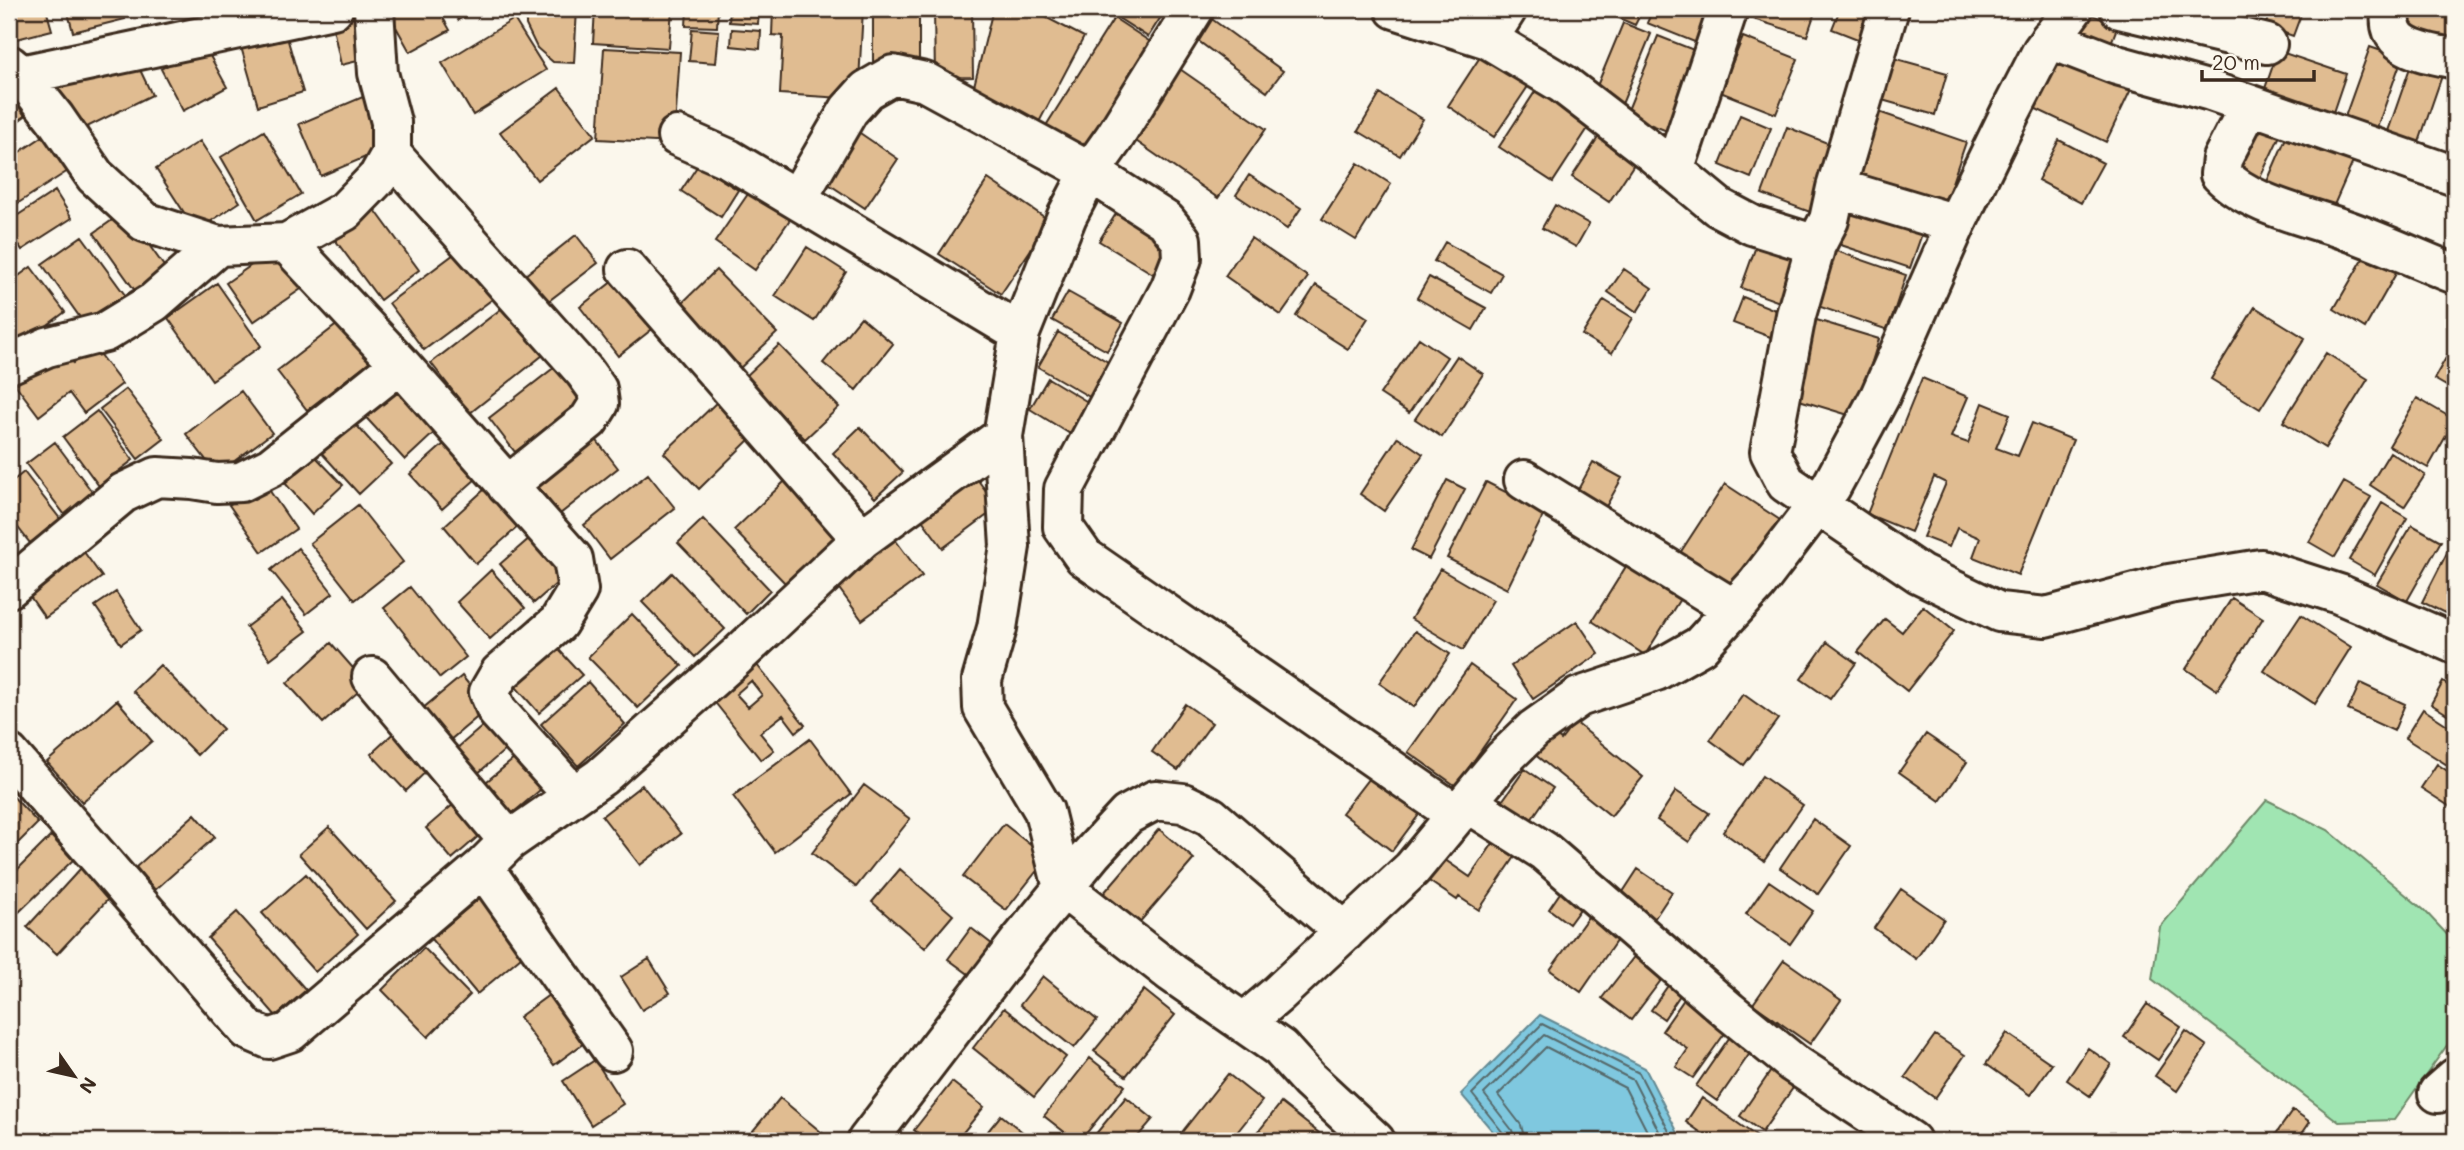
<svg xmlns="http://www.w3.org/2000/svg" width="2464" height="1150" viewBox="0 0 2464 1150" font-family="Mali,sans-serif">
<rect width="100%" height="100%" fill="#fbf7ec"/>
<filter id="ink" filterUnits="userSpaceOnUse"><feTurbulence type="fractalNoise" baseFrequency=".0143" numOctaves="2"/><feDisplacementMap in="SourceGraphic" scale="14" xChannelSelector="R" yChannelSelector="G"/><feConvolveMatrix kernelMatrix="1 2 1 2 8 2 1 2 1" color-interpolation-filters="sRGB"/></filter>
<g filter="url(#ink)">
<path fill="#a0e5b2" stroke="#6e8868" stroke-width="2" d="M 2267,800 L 2328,830 L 2424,910 L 2455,943 L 2455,1034 L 2394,1120 L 2339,1122 L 2152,979 L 2160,927 Z"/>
<path fill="#7fc8df" stroke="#648992" stroke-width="2" d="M 1540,1015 L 1645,1068 L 1682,1141 L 1501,1141 L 1461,1094 Z"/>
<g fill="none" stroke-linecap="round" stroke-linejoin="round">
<path stroke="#56696b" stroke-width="2" d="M 1506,1141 L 1504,1134 L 1472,1094 L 1542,1024 L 1639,1073 L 1674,1141
M 1515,1141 L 1512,1130 L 1484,1094 L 1544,1035 L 1633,1080 L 1664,1141
M 1525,1141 L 1521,1125 L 1498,1095 L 1546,1047 L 1625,1088 L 1652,1141"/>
</g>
<path fill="#e0bc91" stroke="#3b2a1e" stroke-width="2" fill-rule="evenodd" d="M 9,9 L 46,9 L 52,30 L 9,41 Z
M 67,9 L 122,9 L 125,19 L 73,32 Z
M 352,9 L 359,9 L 370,58 L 341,65 L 330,14 Z
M 386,9 L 438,9 L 450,30 L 410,52 Z
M 451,9 L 475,9 L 458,20 Z
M 526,9 L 577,9 L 574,63 L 553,62 L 537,48 L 526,25 Z
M 595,9 L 672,9 L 669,48 L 593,43 Z
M 687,9 L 718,9 L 717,27 L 686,26 Z
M 730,9 L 759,9 L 758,24 L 729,22 Z
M 773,9 L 863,9 L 858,99 L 780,94 L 783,36 L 772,35 Z
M 873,9 L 919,9 L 919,68 L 873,68 Z
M 934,9 L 972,9 L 973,77 L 935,78 Z
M 993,9 L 1030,9 L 1084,37 L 1038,124 L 973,90 Z
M 1111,9 L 1166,9 L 1148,37 L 1109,12 Z
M 1606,9 L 1643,9 L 1635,25 L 1605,12 Z
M 1653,9 L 1717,9 L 1702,45 L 1647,23 Z
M 1732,9 L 1816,9 L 1807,36 L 1731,12 Z
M 1840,9 L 1879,9 L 1873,45 L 1832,29 Z
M 2224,9 L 2259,9 L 2255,22 L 2224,11 Z
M 2271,9 L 2303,9 L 2293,36 L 2265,26 Z
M 2410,9 L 2455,9 L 2454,43 L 2404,26 Z
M 2087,13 L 2118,25 L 2106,56 L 2075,44 Z
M 1209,17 L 1283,71 L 1267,92 L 1193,37 Z
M 1114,18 L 1152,43 L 1082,157 L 1042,132 Z
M 514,19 L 546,70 L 473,115 L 442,63 Z
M 1623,23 L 1651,34 L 1620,109 L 1592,98 Z
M 284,27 L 303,92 L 258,106 L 239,40 Z
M 692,29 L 719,31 L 716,63 L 689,61 Z
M 732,29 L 761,31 L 760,49 L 731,46 Z
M 1658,36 L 1699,52 L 1667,131 L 1626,115 Z
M 1743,37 L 1798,59 L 1776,114 L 1720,92 Z
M 204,45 L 227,87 L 183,111 L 161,69 Z
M 2370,47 L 2402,58 L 2373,139 L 2341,128 Z
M 604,48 L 680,52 L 674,143 L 598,139 Z
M 1486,48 L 1533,79 L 1494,137 L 1448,106 Z
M 2062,49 L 2134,83 L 2106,142 L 2034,108 Z
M 2278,51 L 2346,74 L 2329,124 L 2261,100 Z
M 133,55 L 152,95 L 83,129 L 49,75 Z
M 2414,56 L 2445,67 L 2417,148 L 2386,137 Z
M 1893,58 L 1947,73 L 1935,115 L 1882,100 Z
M 1177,67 L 1266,129 L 1218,198 L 1133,139 Z
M 1542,81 L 1596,116 L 1553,182 L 1499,147 Z
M 559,88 L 595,135 L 537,180 L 500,132 Z
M 9,92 L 25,116 L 9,128 Z
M 1380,94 L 1423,119 L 1400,156 L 1358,131 Z
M 365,96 L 387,148 L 321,176 L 299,124 Z
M 1870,109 L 1966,142 L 1944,206 L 1848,172 Z
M 2258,112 L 2285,125 L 2260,178 L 2233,165 Z
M 1740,115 L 1771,128 L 1751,178 L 1720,165 Z
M 2291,126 L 2356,155 L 2331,212 L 2266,184 Z
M 1787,127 L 1835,146 L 1810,212 L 1762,194 Z
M 1603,130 L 1640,155 L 1609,202 L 1572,177 Z
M 264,131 L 301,194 L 257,220 L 221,157 Z
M 857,131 L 898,159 L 865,208 L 824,181 Z
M 48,133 L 71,169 L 9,209 L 9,159 Z
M 2059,140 L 2103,163 L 2081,203 L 2038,180 Z
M 200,141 L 240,202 L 196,231 L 156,169 Z
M 1358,163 L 1391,184 L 1356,240 L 1322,219 Z
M 698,165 L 738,190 L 721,217 L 681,191 Z
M 1249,175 L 1301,208 L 1287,229 L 1236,195 Z
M 988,179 L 1050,221 L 1001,294 L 939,254 Z
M 55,191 L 72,218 L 22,250 L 9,229 L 9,221 Z
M 750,191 L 791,218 L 755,270 L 715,242 Z
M 1843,200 L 1924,228 L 1910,268 L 1829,241 Z
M 370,203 L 419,270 L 380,300 L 330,233 Z
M 1555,205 L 1589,224 L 1576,247 L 1542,228 Z
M 125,211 L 166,269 L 136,292 L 94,233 Z
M 1117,212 L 1176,248 L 1158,277 L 1099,241 Z
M 576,235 L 598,263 L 546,303 L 524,276 Z
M 1760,235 L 1804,250 L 1785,304 L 1741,288 Z
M 82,236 L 125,295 L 84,323 L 42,264 Z
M 1251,238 L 1308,277 L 1281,315 L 1225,276 Z
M 1445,242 L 1502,274 L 1491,293 L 1434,261 Z
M 466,245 L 502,292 L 424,350 L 389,303 Z
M 2371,245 L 2402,263 L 2365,328 L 2334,309 Z
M 1822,246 L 1906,275 L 1888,330 L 1803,301 Z
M 277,247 L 304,287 L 253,322 L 226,283 Z
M 807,247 L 846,272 L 814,321 L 775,296 Z
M 31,267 L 65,312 L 22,344 L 9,325 L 9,283 Z
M 1624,269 L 1652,288 L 1637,312 L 1608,292 Z
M 716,270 L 777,333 L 738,370 L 678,307 Z
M 618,277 L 656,326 L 618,356 L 580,307 Z
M 1429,277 L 1486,308 L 1473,330 L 1417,298 Z
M 217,283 L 261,346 L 212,380 L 168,318 Z
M 1316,285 L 1368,318 L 1348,349 L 1296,316 Z
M 1068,292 L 1123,323 L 1107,351 L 1052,320 Z
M 1743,297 L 1788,315 L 1778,340 L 1733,323 Z
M 1604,300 L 1633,318 L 1612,353 L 1582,335 Z
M 510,302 L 548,351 L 470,413 L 431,363 Z
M 2255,307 L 2305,338 L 2260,409 L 2211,379 Z
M 861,317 L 893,344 L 856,390 L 823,363 Z
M 1810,318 L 1879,339 L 1855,417 L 1786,396 Z
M 343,320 L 373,359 L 307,410 L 277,371 Z
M 1058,332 L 1113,365 L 1093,399 L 1038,367 Z
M 1419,338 L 1447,357 L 1409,413 L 1380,394 Z
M 2455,342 L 2455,391 L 2434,379 Z
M 779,345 L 839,407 L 805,439 L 745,377 Z
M 94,347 L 122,384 L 84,413 L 69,393 L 39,416 L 15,384 L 62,349 L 73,363 Z
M 2326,353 L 2368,379 L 2325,448 L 2283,422 Z
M 1457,356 L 1483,374 L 1442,437 L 1415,419 Z
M 560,363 L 586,397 L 515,452 L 489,418 Z
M 1048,378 L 1091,404 L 1072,435 L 1030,409 Z
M 1922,378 L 1968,397 L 1951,437 L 1968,443 L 1983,403 L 2010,414 L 1996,448 L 2018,456 L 2032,423 L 2073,440 L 2018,575 L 1973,557 L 1980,538 L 1957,528 L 1949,547 L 1923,537 L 1946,483 L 1934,477 L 1911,532 L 1867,514 Z
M 392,384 L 435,432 L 405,460 L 360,411 Z
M 126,389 L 164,439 L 138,459 L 100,409 Z
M 241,391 L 272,433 L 217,474 L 186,434 Z
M 2417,398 L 2455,420 L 2428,468 L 2389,446 Z
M 719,400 L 753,436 L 699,489 L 664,453 Z
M 97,411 L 133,460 L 99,486 L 63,437 Z
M 351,419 L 391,464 L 359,494 L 318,449 Z
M 860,427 L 903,472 L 875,498 L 833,453 Z
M 591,433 L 618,468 L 560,514 L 532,479 Z
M 1398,437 L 1423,454 L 1384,511 L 1360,494 Z
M 55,442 L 93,493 L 65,515 L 26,464 Z
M 445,443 L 476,479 L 442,509 L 410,474 Z
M 2390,452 L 2425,475 L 2404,507 L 2370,485 Z
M 315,456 L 343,485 L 312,514 L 285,483 Z
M 1593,462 L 1622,478 L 1603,512 L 1574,497 Z
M 971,471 L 998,507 L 943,548 L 917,513 Z
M 24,472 L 61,520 L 30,543 L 9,516 L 9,484 Z
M 648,474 L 675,508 L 610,559 L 584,525 Z
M 1447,480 L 1465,489 L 1429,559 L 1411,550 Z
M 263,481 L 296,529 L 262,552 L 229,505 Z
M 785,481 L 838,536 L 787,585 L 734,530 Z
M 1486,482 L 1545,512 L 1507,589 L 1447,558 Z
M 2344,482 L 2371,497 L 2335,557 L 2309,542 Z
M 1725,484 L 1780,520 L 1735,590 L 1680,553 Z
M 486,488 L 520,525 L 476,564 L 444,526 Z
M 2382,503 L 2407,518 L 2375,575 L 2349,560 Z
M 358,505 L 403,562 L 355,600 L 310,543 Z
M 703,519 L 770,590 L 746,614 L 678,543 Z
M 2412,525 L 2441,541 L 2407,601 L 2377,584 Z
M 891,534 L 922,576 L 862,620 L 832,579 Z
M 531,537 L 565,576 L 534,603 L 500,564 Z
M 2454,539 L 2455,608 L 2451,616 L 2422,602 Z
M 79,545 L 102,577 L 45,618 L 22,585 Z
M 298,548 L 333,593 L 306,614 L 271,570 Z
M 1630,560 L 1683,594 L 1645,655 L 1592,621 Z
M 1440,569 L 1493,600 L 1463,650 L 1411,619 Z
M 491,570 L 525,608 L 490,639 L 457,602 Z
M 672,573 L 725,629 L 695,657 L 642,602 Z
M 410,587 L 466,657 L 440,678 L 384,608 Z
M 116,592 L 141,630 L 121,644 L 95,606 Z
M 2232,598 L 2263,618 L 2217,690 L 2186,669 Z
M 282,600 L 307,631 L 270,659 L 246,627 Z
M 1923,606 L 1954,631 L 1907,691 L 1858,652 L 1885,619 L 1902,632 Z
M 632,614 L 682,666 L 638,708 L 588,657 Z
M 2301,615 L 2351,647 L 2315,704 L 2264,671 Z
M 1577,621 L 1599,654 L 1533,699 L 1511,666 Z
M 1415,631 L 1450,654 L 1414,707 L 1379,683 Z
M 550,640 L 582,675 L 539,713 L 508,678 Z
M 1827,642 L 1856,663 L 1830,699 L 1801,679 Z
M 331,643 L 367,684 L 323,723 L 287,683 Z
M 753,660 L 805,725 L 796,732 L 783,715 L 760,733 L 774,750 L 761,760 L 709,695 ZM 751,681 L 762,695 L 748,707 L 736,694 Z
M 160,665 L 223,729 L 197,755 L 133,691 Z
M 1470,665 L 1517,699 L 1456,786 L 1408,752 Z
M 462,676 L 488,708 L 443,746 L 416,714 Z
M 588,682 L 625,724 L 578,766 L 541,724 Z
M 2443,682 L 2455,690 L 2455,719 L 2431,704 Z
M 2360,683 L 2405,704 L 2394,731 L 2348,710 Z
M 1743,694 L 1778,719 L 1744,765 L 1710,740 Z
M 117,700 L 152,741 L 82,802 L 47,762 Z
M 1185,704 L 1212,723 L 1178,770 L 1152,752 Z
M 2423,709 L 2455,730 L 2455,770 L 2405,738 Z
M 491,719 L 512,744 L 470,780 L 449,755 Z
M 1575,722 L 1643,777 L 1611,816 L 1528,749 L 1545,727 L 1561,740 Z
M 402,725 L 437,761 L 406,791 L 371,754 Z
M 1926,734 L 1967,762 L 1940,801 L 1899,772 Z
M 810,739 L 851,794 L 775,852 L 733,796 Z
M 520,754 L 546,785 L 501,823 L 475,791 Z
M 2437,764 L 2455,776 L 2455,804 L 2452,808 L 2421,788 Z
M 1525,769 L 1553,788 L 1529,823 L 1500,804 Z
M 1372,774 L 1421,812 L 1392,851 L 1342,813 Z
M 1762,776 L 1803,805 L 1764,861 L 1723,832 Z
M 642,785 L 681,834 L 640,865 L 602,816 Z
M 864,785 L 910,819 L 856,887 L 812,853 Z
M 1676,791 L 1709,813 L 1689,842 L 1657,820 Z
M 9,792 L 38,823 L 9,852 Z
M 462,797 L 488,828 L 452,859 L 426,828 Z
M 195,814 L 215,837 L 155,890 L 136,867 Z
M 1813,819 L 1851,846 L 1818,894 L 1780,868 Z
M 1004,824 L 1047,858 L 1006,910 L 963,877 Z
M 329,827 L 396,901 L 366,929 L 299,854 Z
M 1159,829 L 1194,859 L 1138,924 L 1103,894 Z
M 51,836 L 73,860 L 19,912 L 9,902 L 9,878 Z
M 1496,839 L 1517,854 L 1479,910 L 1459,897 L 1457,900 L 1420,875 L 1435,853 L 1470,877 Z
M 81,868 L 111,896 L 57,954 L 27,927 Z
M 900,869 L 953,915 L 925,948 L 872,902 Z
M 1638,869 L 1672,892 L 1654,919 L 1621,895 Z
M 306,874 L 358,934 L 315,972 L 262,913 Z
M 1769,881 L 1813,911 L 1790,944 L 1746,914 Z
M 1564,887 L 1585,902 L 1569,924 L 1549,909 Z
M 1901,889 L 1944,919 L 1916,959 L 1874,928 Z
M 481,897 L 527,952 L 477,994 L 431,939 Z
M 1593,910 L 1623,931 L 1581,992 L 1550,970 Z
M 237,912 L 306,990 L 276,1016 L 208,938 Z
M 971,928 L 997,948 L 974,978 L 948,959 Z
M 424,948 L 470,995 L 428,1037 L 382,990 Z
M 1640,949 L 1668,971 L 1631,1020 L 1602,998 Z
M 649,959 L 670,993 L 642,1010 L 621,977 Z
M 1784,960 L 1841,1000 L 1810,1044 L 1753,1004 Z
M 1043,976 L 1097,1020 L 1074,1048 L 1020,1005 Z
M 1674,977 L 1686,986 L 1664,1019 L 1651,1010 Z
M 1144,990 L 1175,1015 L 1126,1076 L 1094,1051 Z
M 553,992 L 588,1040 L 554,1065 L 519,1017 Z
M 1687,995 L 1730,1026 L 1693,1078 L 1676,1067 L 1688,1049 L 1662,1031 Z
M 2147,1004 L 2181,1027 L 2158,1060 L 2124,1037 Z
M 1004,1008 L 1066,1057 L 1034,1097 L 973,1048 Z
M 1736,1028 L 1757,1043 L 1717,1101 L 1696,1086 Z
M 2186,1031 L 2207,1046 L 2177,1091 L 2155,1076 Z
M 2007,1033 L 2052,1064 L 2030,1095 L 1986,1064 Z
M 1935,1035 L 1965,1055 L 1935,1098 L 1905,1077 Z
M 2088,1048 L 2111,1064 L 2090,1096 L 2067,1080 Z
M 1090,1058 L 1125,1086 L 1080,1141 L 1076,1141 L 1044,1116 Z
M 595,1060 L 623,1104 L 591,1125 L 563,1081 Z
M 1777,1062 L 1800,1078 L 1762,1132 L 1740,1116 Z
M 1228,1074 L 1262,1101 L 1230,1141 L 1175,1141 Z
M 952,1082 L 984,1107 L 956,1141 L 928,1141 L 914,1130 Z
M 1126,1097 L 1153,1119 L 1134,1141 L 1090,1141 Z
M 780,1098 L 832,1141 L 750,1141 L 747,1138 Z
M 1702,1098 L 1763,1141 L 1713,1141 L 1686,1122 Z
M 1281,1103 L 1319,1133 L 1312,1141 L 1251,1141 Z
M 2293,1110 L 2310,1122 L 2297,1141 L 2271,1141 Z
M 1001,1115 L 1034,1141 L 980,1141 Z"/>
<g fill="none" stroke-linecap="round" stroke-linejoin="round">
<g stroke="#3b2a1e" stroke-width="44">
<path id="minor" d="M 1395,9 L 1488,39 L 1563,84 L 1654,154 L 1718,207 L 1752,225 L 1816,245 L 1829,220 L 1836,188 L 1956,224
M 2120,9 L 2267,44
M 2392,9 C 2382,50 2427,52 2455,59
M 1488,39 L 1507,9
M 2050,39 L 2117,65 L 2211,91 L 2455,176
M 9,65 L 21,75 L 55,118 L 95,176 L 145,222 L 218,246 L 287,243 L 345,211 L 378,177 L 391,154 L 391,122 L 378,73 L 374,9
M 21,75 L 333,9
M 2250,105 L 2222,159 L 2220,174 C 2251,206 2308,216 2349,231 C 2385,244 2420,260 2455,274
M 677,136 L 729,159 L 1020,333
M 391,154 L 584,371 L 597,389 L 599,404 L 589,420 L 507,486
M 1674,171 L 1728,9
M 1836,188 L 1889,9
M 797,199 L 849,110 L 867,90 L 893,75 L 925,82 L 1090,172 L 1166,221 L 1181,240 L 1182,258 L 1170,289 L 1064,489 L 1063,527 L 1084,557 L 1457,815
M 287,243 L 400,364 L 573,559 L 578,590 L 558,623 L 500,673 L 489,692 L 497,711 L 573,795
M 1816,245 L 1796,315 L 1770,452 L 1786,483 L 1920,574 L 1999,612 L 2046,617 L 2169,584 L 2261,569 L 2339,594 L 2455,644
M 627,269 L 862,539
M 9,364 L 47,347 L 105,332 L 154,302 L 218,246
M 1003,436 L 1010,546 L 997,628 L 982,680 L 983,708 L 1044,811 L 1063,888 L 1172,973 L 1280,1048 L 1309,1080 L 1375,1141
M 1524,480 L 1734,609
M 9,588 L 123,493 L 157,477 L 192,479 L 217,483 L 241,482 L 271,467 L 400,364
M 372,677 L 509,841
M 9,754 L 248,1030 L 269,1039 L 290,1032 L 483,867 L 509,841 L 601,777 L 736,657 L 862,539 L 1003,436 L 1020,333 L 1067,216 L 1090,172 L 1114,138 L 1194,9
M 1468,803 L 1544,851 L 1729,1011 L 1793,1063 L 1911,1141
M 483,867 L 613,1051
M 1244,1023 L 1278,994 L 1412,869 L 1503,759 L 1534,729 L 1579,697 L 1656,671 L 1700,646 L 1757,584 L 1831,487 L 1880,396 L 1956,224 L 2011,111 L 2042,51 L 2073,9
M 2438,1093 L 2455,1078
M 867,1141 L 1020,941 L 1092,853 L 1127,815 L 1155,800 L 1183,803 L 1210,816 L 1345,932"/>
</g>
<use href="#minor" stroke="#fbf7ec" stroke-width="38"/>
</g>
</g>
<rect width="2464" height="1150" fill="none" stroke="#fbf7ec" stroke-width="35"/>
<rect x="18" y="18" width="2429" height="1115" fill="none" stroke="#3b2a1e" stroke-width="2.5" filter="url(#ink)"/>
<g transform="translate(74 1076) rotate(124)" stroke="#fbf7ec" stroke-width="5" paint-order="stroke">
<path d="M0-5L12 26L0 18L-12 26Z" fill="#3b2a1e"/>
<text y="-10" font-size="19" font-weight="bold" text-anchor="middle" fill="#3b2a1e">N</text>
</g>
<path d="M2202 70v10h112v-10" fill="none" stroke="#3b2a1e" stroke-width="3.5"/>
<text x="2212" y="70" font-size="21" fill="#3b2a1e" stroke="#fbf7ec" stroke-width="5" paint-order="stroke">20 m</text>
</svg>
